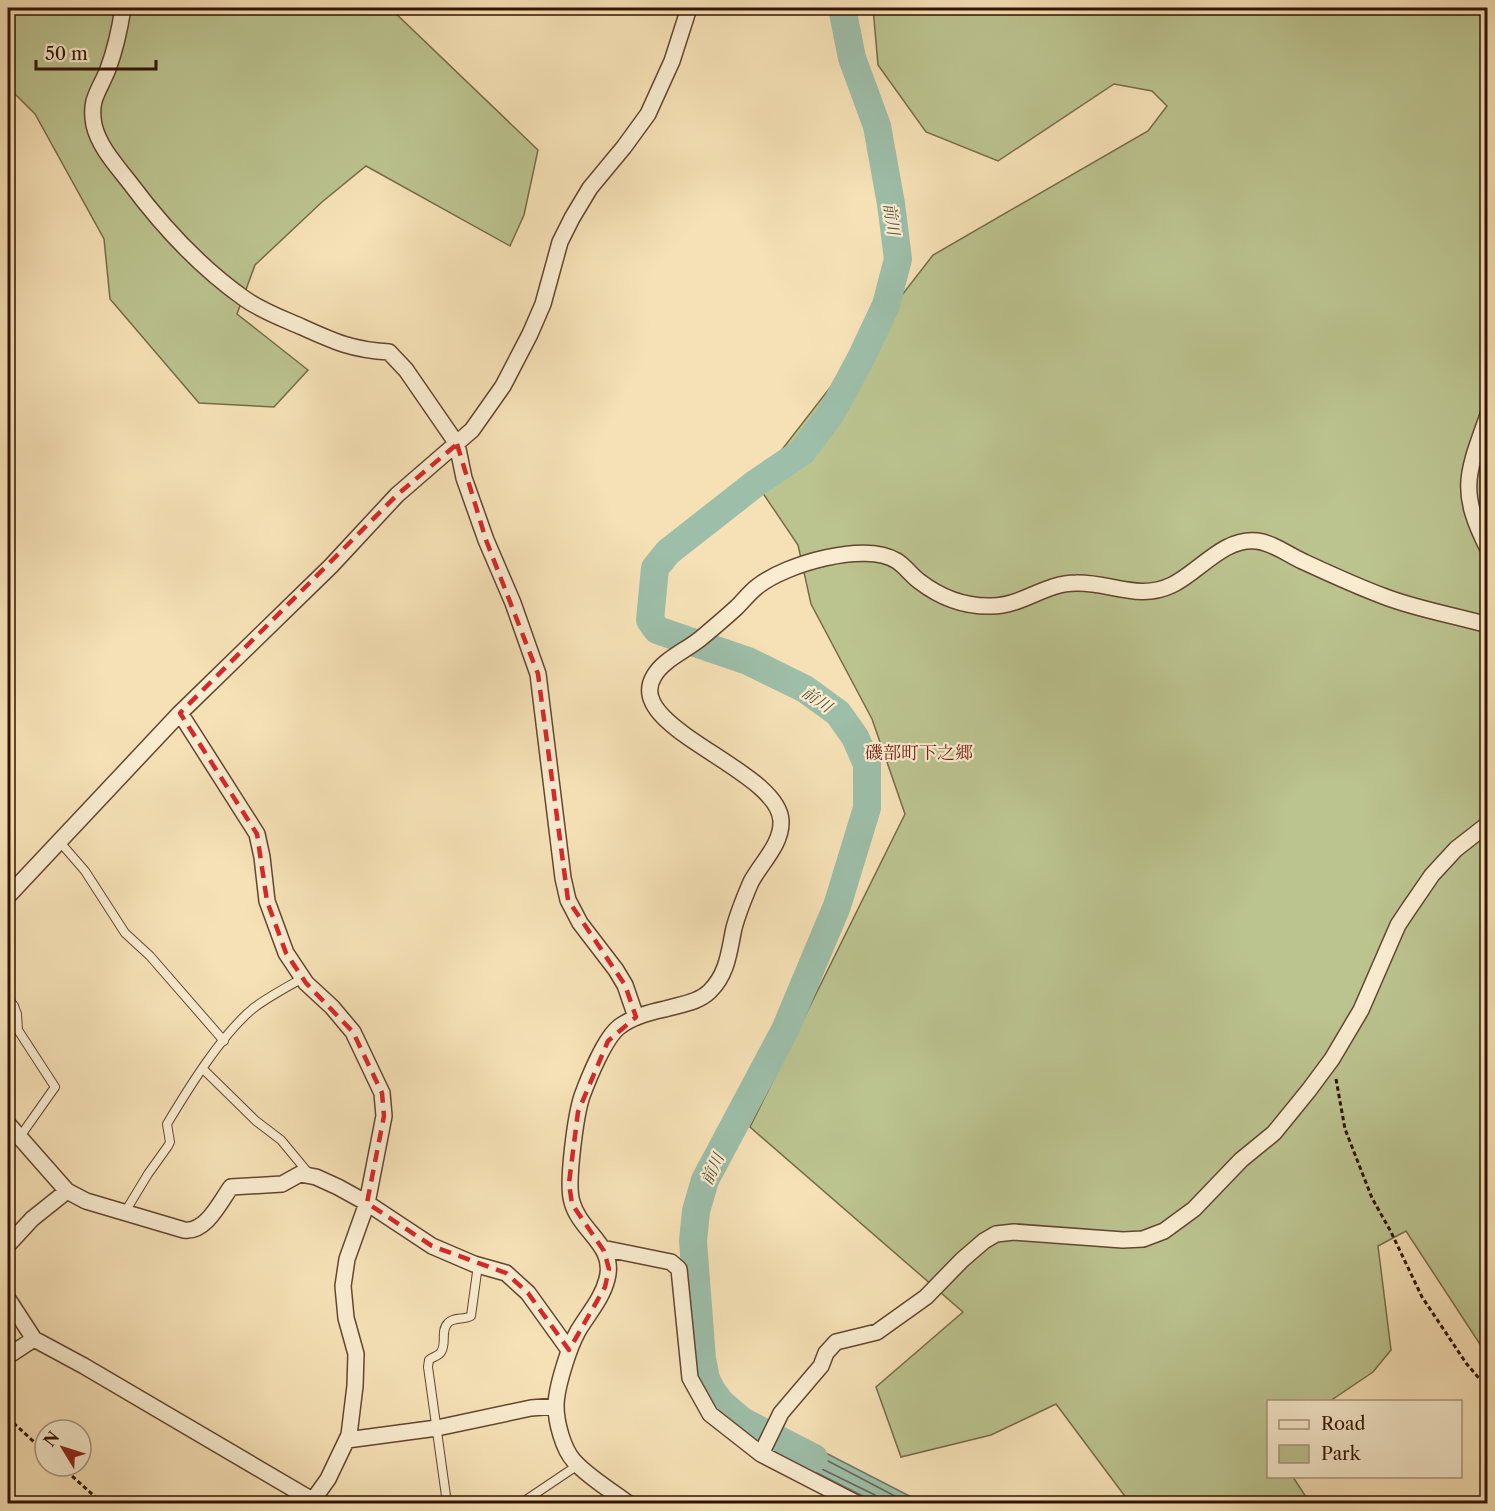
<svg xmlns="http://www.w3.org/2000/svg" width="1495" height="1511" viewBox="0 0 1495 1511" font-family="'Libre Caslon Text','Noto Serif JP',serif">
<rect width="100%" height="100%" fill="#f6e1b6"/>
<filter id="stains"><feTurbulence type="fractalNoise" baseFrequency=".00333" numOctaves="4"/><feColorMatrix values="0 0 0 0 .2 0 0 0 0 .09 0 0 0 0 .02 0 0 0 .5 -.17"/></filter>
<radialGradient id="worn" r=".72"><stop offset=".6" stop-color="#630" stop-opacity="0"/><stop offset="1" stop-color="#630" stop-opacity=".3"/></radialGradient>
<path fill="#bbc38f" stroke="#766b48" stroke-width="1.5" d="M 8,8 L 390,8 L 538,150 L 524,215 L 510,246 L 366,166 L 322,202 L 255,265 L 237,314 L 308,370 L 274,407 L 199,403 L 110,299 L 104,239 L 35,114 L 8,87 Z
M 873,8 L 1487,8 L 1487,1355 L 1406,1231 L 1378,1246 L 1391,1350 L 1373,1372 L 1330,1401 L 1268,1402 L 1268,1476 L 1293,1477 L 1310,1503 L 1130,1503 L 1056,1404 L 991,1435 L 901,1457 L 876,1387 L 963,1312 L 750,1127 L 905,814 L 872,719 L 811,604 L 798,545 L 756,483 L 933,255 L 1148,131 L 1167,106 L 1152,91 L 1114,84 L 998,161 L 926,132 L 878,65 Z"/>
<path fill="#9dbea9" stroke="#727a66" stroke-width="1.5" d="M 785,1432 L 923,1503 L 877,1503 L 775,1452 Z"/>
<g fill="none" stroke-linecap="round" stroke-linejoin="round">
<path stroke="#686856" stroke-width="1.5" d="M 878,1504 L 875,1495 L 785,1451 L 784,1448 L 786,1442 L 790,1441 L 910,1504"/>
<path stroke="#9dbea9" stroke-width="28" d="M 814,1458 L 742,1421 L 721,1403 L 712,1391 L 706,1379 L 702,1359 L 693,1241 L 696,1211 L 705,1180 L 785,1030 L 837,906 L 867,808 L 867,764 L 855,737 L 838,713 L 805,689 L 748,661 L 657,630 L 650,620 L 655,568 L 668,552 L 756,483 L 802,452 L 832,412 L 862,356 L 886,305 L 898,259 L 891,204 L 877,126 L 852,58 L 842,8"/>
<g stroke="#63462f" stroke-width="10">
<path id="service" d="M 59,841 L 85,871 L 125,933 L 150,956 L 224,1041
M 8,998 L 14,1006 L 17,1014 L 18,1030 L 55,1087 L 19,1138
M 203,1069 L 256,1121 L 281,1140 L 310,1175
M 125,1212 L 148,1174 L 168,1146 L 170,1142 L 167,1124 C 188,1089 223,1032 255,1007 C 270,996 287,987 303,978
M 450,1504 L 446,1496 L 428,1367 L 429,1360 C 432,1357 439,1356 441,1352 C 447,1344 440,1331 448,1323 C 453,1317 464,1320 471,1316 L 478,1265
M 520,1504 L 578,1465"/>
</g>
<g stroke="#63462f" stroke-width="18">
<path id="minor" d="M 123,8 C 120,28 115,50 108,69 C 99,92 89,99 94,125 C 99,147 117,166 130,183 C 162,226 201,268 245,299 C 262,311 284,319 302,327 C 335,342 353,350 389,352 L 406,370 L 457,444 L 464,478 L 486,540 L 513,603 L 538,674 L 563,878 L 568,900 L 580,923 L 616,970 L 625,985 L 636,1017
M 1488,415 C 1467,474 1458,490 1488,549
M 180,713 L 257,834 L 262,857 L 267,901 L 286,953 L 306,983 L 332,1007 L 353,1032 L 382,1093 L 384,1116 L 367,1203 L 347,1259 L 343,1286 L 346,1318 L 356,1354 L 355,1386 L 349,1435 L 328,1479 L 313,1500
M 8,896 L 180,713 L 331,566 L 397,495 L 472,430 L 503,386 L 530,334 L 543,304 L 560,242 L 572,218 L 590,188 L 624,147 L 648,114 L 672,61 L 689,8
M 8,1124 L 67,1191 L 86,1201 L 184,1230 C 206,1233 220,1202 231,1187 L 282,1184 L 300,1174 L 316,1177 L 338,1187 L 367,1203 L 432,1246 L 474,1264 L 506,1273 L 528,1293 L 569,1350
M 8,1245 L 32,1219 L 67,1191
M 602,1248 L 671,1262 L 679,1269 L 690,1378 L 710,1414 L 761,1454 L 858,1504
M 8,1299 L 34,1339 L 84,1366 L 319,1504
M 8,1356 L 34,1339
M 347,1440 L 437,1428 L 531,1408 L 556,1406
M 761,1454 L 781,1413 L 821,1366 L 826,1353 L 836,1342 L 877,1332 L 926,1297 L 962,1260 L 984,1241 L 996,1234 L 1014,1232 L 1123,1240 L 1143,1239 L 1164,1231 L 1194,1209 L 1241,1160 L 1274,1133 L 1309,1090 L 1332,1059 L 1361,1010 L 1398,925 L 1408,910 L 1432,875 L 1456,849 L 1488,824
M 629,1504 C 612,1491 588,1477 574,1461 C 563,1449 556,1422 556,1406 C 556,1388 569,1347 578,1331 C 588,1314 602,1299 607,1279 C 616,1245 580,1232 572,1202 C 566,1184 576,1114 582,1096 C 589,1077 605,1038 619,1027 C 632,1017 650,1012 665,1009 C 681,1004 698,1003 710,991 C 728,973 729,951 734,928 C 738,913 745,896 751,882 C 761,863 782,844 781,821 C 779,769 622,728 654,676 C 663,660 685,651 700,639 C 712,629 725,618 737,607 C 744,600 750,592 758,586 C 786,564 865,541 897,561 C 906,567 911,575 919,581 C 941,598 964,607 992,606 C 1022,606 1045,583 1076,583 C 1110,582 1139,601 1172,585 C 1199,572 1224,537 1257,541 C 1273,543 1287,554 1302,561 C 1328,573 1356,586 1383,596 C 1416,609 1453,615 1488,625"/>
</g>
<path stroke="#321302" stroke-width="3" stroke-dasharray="4.5 3" stroke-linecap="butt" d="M 1336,1079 L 1345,1129 L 1372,1198 L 1391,1232 L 1422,1297 L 1466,1363 L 1488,1389
M 8,1418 L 45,1452
M 61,1466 L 103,1504"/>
<use href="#service" stroke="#f9ecd0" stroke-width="8"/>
<use href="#minor" stroke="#f9ecd0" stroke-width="15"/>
</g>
<path fill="none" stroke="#d62828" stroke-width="4.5" stroke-dasharray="12 8" stroke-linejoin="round" d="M 457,444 L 486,540 L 538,674 L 568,900 L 625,985 L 636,1017 L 608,1041 L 578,1112 L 569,1183 L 572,1204 L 604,1251 L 609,1269 L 605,1287 L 569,1350 L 528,1293 L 506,1273 L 432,1246 L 367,1203 L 384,1116 L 382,1093 L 353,1032 L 306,983 L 286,953 L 267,901 L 257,834 L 180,713 L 397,495 Z"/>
<g text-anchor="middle" stroke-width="4.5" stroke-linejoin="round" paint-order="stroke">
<g font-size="16" font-style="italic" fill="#574f3c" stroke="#f9ecd0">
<text transform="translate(892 219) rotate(82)" y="6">前川</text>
<text transform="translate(817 699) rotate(34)" y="6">前川</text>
<text transform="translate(712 1169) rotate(-65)" y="6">前川</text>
</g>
<g font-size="18" fill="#7a1f14" stroke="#f9ecd0">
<text x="919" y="759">磯部町下之郷</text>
</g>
</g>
<rect width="1495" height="1511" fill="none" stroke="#f6e1b6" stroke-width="30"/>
<rect x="9" y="9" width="1477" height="1493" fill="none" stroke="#321302" stroke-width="3"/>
<rect x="15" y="15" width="1465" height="1481" fill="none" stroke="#321302" stroke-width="1.5"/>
<rect x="1267" y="1400" width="195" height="78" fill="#f9ecd0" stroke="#a9957e" stroke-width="1.5"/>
<rect x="1279" y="1420" width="30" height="9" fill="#f9ecd0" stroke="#a9957e" stroke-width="1.5"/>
<text x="1321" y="1430" font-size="18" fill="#321302">Road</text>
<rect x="1279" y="1445" width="30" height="18" fill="#bbc38f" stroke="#a9957e" stroke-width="1.5"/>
<text x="1321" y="1460" font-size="18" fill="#321302">Park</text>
<g transform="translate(63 1448) rotate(308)"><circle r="28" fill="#f9ecd0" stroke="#a9957e" stroke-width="1.5"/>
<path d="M0-4.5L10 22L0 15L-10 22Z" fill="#8f2418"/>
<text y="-9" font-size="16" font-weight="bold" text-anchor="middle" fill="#321302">N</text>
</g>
<path d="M36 60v9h120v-9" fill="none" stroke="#321302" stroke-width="3"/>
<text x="45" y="60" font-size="18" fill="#321302" stroke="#f9ecd0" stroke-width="4.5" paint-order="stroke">50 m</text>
<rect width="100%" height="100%" filter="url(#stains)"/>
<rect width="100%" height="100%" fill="url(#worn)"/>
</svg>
